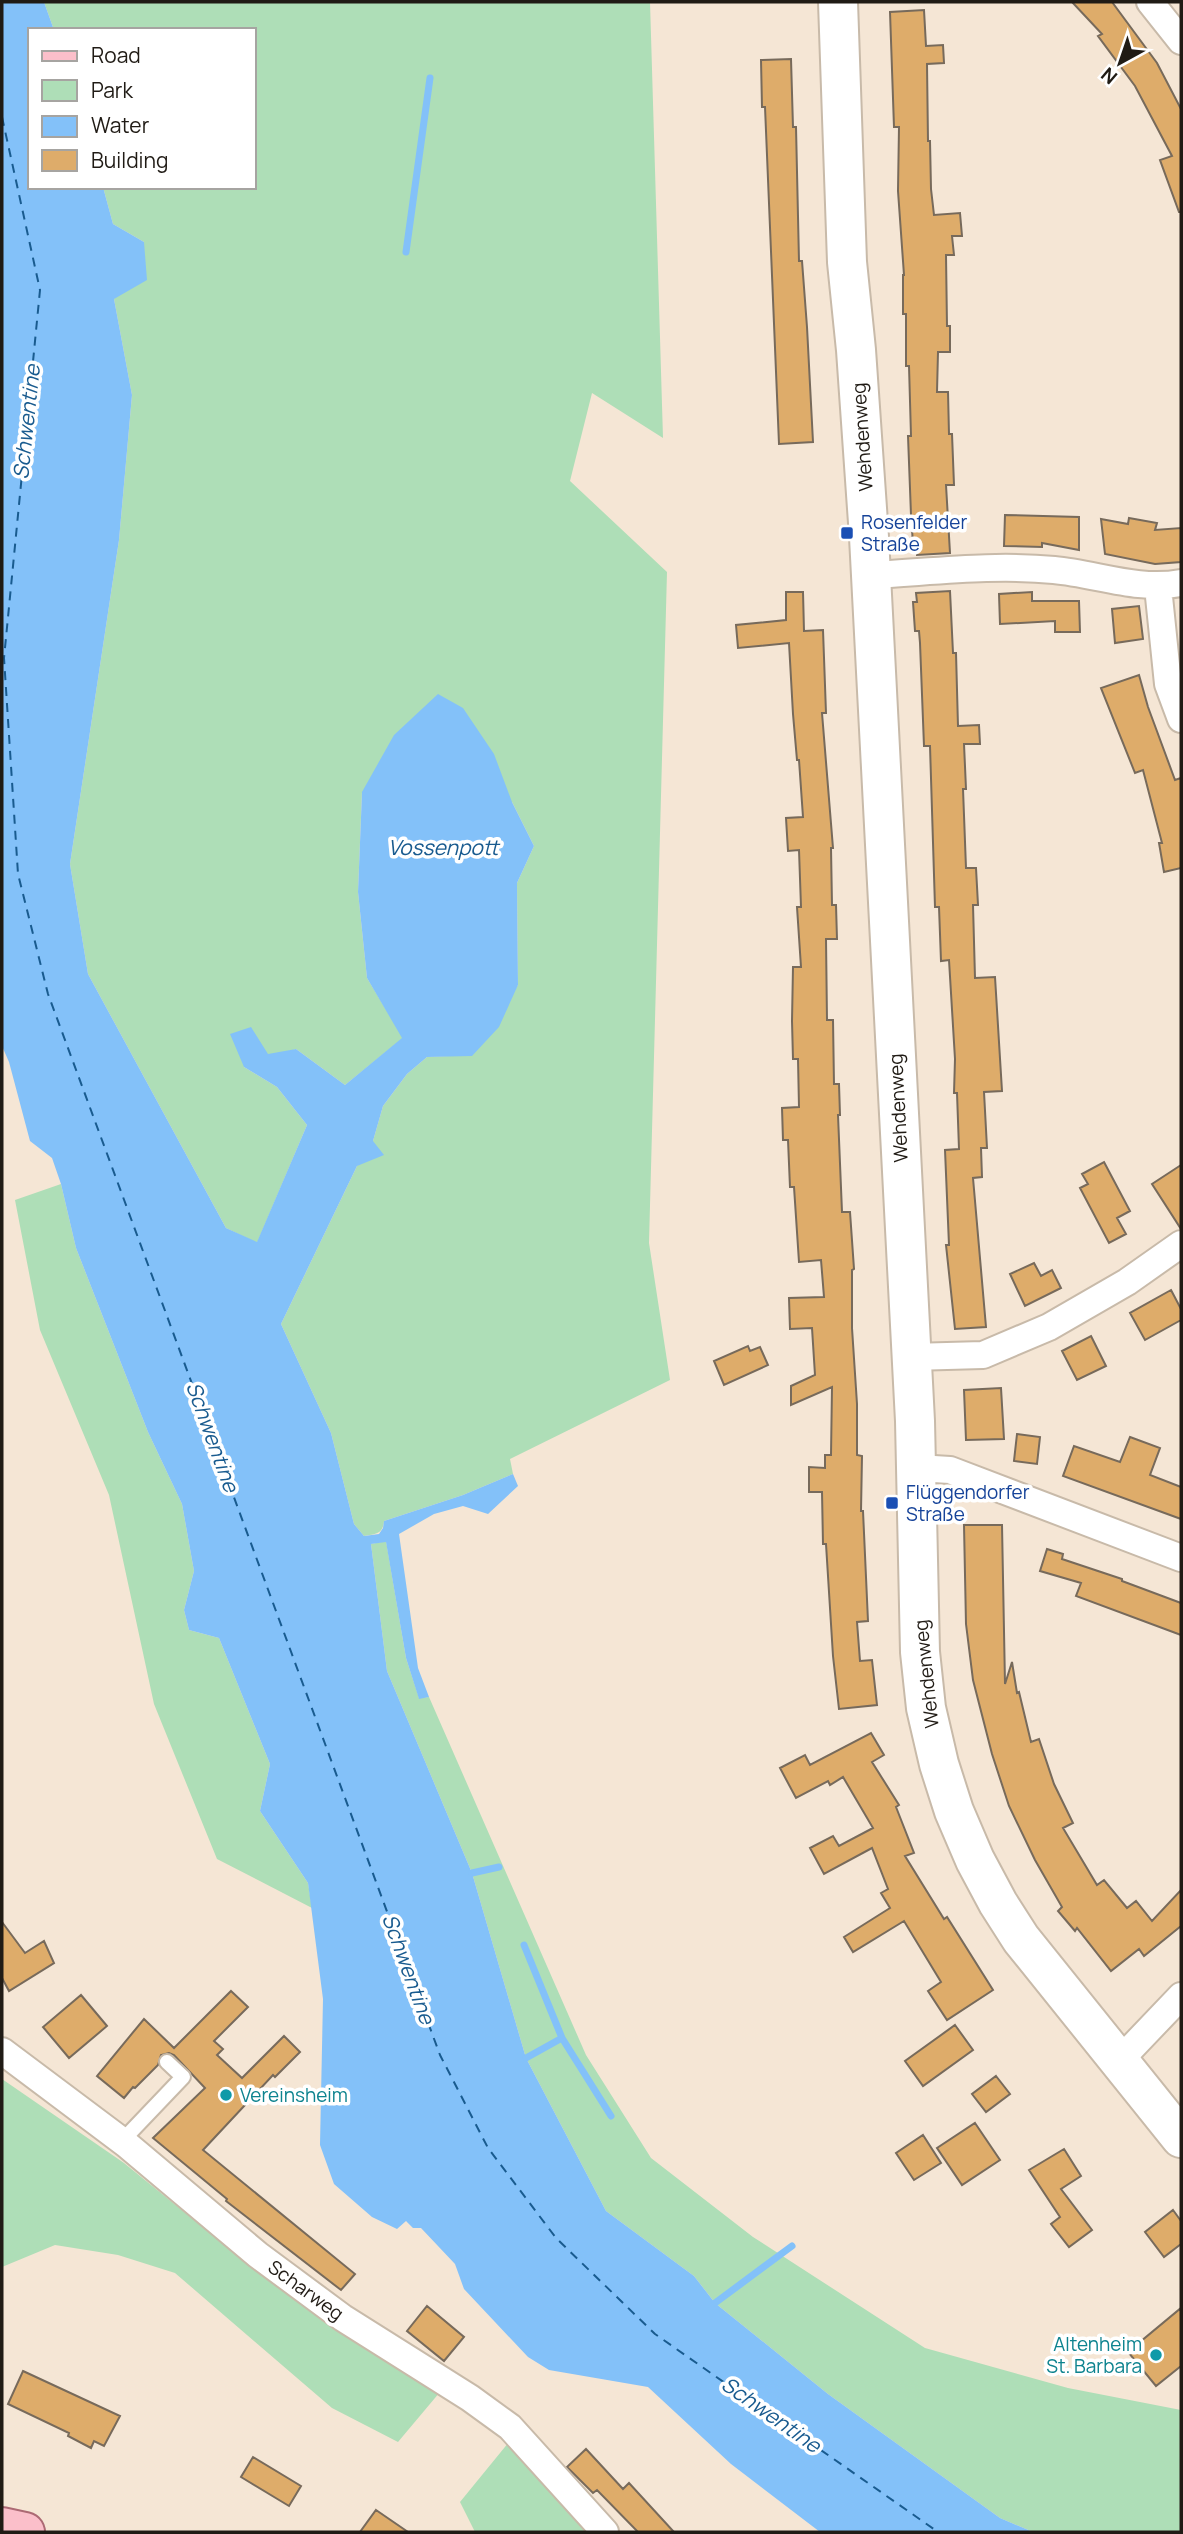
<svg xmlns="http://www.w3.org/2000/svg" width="1183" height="2534" viewBox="0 0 1183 2534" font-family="Manrope,sans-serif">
<rect width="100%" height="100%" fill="#f5e6d5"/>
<path fill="#aedeb7" d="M 44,2 L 650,2 L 663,438 L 592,393 L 570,481 L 667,572 L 649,1243 L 670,1380 L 510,1459 L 513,1474 L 463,1495 L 384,1521 C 383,1534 376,1534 364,1536 L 354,1524 L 331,1433 L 281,1324 L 357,1166 L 373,1141 L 383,1106 L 407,1074 L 427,1057 L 472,1055 L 518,985 L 517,883 L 534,846 L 512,802 L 362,792 L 358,892 L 367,978 L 403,1038 L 345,1085 L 296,1049 L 244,1067 L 277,1087 L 307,1125 L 257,1243 L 226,1228 L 88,974 L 70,864 L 119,540 L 132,395 L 114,299 L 144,242 L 113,224 L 103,187 L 254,187 L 254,30 L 54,30 Z
M 61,1184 L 76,1248 L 148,1432 L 182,1504 L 194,1571 L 184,1610 L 189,1630 L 219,1638 L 270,1764 L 260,1811 L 308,1883 L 312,1908 L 217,1859 L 154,1704 L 109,1495 L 40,1330 L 15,1200 Z
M 386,1541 L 406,1658 L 419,1698 L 429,1697 L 586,2055 L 651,2158 L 753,2237 L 925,2348 L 1068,2388 L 1181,2410 L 1181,2532 L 1033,2532 L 1000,2518 L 828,2394 L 715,2303 L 694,2276 L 606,2211 L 526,2058 L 472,1873 L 387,1671 L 371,1544 Z
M 2,2079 L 124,2163 L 253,2268 L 440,2392 L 398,2442 L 332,2408 L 175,2273 L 118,2255 L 55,2245 L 2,2267 Z
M 509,2442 L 591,2532 L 475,2532 L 460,2502 Z"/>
<path fill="#83c1f9" d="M 2,2 L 44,2 L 54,30 L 30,30 L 30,187 L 103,187 L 113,224 L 144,242 L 147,280 L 114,299 L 132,395 L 119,540 L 70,864 L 88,974 L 226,1228 L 257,1242 L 307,1125 L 277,1087 L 244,1067 L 230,1034 L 251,1027 L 268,1054 L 296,1049 L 345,1085 L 402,1038 L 367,978 L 358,892 L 362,792 L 394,735 L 438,694 L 463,708 L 494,754 L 512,802 L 534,846 L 517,883 L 518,985 L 499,1027 L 472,1056 L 427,1057 L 407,1074 L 383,1106 L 373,1141 L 384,1155 L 357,1166 L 281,1324 L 331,1433 L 354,1524 L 364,1536 L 379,1534 L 383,1528 L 384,1521 L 463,1495 L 513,1474 L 518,1486 L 488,1514 L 463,1506 L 434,1514 L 399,1534 L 418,1668 L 429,1697 L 419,1699 L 406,1658 L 386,1542 L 371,1544 L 387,1671 L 472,1873 L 526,2058 L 606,2211 L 694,2276 L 715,2303 L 828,2394 L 1000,2518 L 1033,2532 L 820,2532 L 731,2464 L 648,2387 L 549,2370 L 528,2357 L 464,2289 L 455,2264 L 421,2228 L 413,2228 L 406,2221 L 397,2229 L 372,2217 L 334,2184 L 320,2145 L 323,1999 L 308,1883 L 260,1811 L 270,1764 L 219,1638 L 189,1630 L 184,1610 L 194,1571 L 182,1504 L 148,1432 L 76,1248 L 61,1184 L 52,1158 L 30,1141 L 9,1062 L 2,1046 Z"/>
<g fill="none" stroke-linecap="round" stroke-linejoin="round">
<path stroke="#83c1f9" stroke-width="7" d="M 406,252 L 430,78
M 472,1873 L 499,1867
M 524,1945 L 562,2038 L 611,2116
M 526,2058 L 562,2038
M 715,2303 L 792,2246"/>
<path stroke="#195b8f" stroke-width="2" stroke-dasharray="9 7" stroke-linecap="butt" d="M 2,117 L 40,290 L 4,658 L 18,874 L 48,994 L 440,2055 L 488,2148 L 556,2238 L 655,2334 L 938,2532"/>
</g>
<path fill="#deac6a" stroke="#776a5b" stroke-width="2" d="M 1072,2 L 1112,2 L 1157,63 L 1181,109 L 1181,212 L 1179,212 L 1160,160 L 1172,156 L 1135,86 L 1098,36 L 1102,34 Z
M 924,10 L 926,46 L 943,45 L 944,63 L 927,64 L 928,141 L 930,141 L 931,189 L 934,215 L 960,213 L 962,236 L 952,236 L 954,255 L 946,255 L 947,326 L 950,326 L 950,352 L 938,352 L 937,392 L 948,392 L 949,434 L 952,434 L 954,485 L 946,485 L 950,553 L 917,555 L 917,544 L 913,544 L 911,515 L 908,436 L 911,436 L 909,366 L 906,366 L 906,314 L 903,314 L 903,275 L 904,275 L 898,191 L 899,127 L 894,127 L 890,12 Z
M 791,59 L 793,127 L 796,127 L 799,261 L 802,261 L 807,327 L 813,442 L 779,444 L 765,107 L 762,107 L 761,60 Z
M 1005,515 L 1079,517 L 1079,550 L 1042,543 L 1042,547 L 1004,546 Z
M 1129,518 L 1157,523 L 1155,530 L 1181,528 L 1181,562 L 1155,564 L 1105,554 L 1101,519 L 1128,524 Z
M 950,591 L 953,653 L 956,653 L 958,726 L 979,725 L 980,744 L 964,744 L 966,789 L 963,789 L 966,868 L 976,868 L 978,905 L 973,905 L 975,978 L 995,977 L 1002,1091 L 984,1092 L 987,1148 L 981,1148 L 982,1177 L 973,1178 L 986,1327 L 955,1329 L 946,1245 L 949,1245 L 945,1150 L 959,1149 L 957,1093 L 954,1093 L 955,1059 L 949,960 L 941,961 L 939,907 L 935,907 L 930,746 L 924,746 L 920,643 L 919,631 L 915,631 L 913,602 L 917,602 L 916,593 Z
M 786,592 L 803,592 L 804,631 L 823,630 L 826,713 L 822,713 L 833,848 L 831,848 L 832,905 L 836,905 L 837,939 L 826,939 L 827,1020 L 833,1020 L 834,1084 L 839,1084 L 840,1115 L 838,1115 L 842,1212 L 850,1212 L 854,1269 L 852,1270 L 852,1328 L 857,1404 L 857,1455 L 862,1456 L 861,1511 L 863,1511 L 868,1621 L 857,1622 L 860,1661 L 872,1660 L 877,1705 L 839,1709 L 833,1656 L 826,1544 L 823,1544 L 822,1492 L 809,1492 L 809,1467 L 825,1468 L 825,1455 L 831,1455 L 832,1387 L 791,1405 L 791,1386 L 815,1375 L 812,1328 L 790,1329 L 789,1298 L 824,1297 L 821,1260 L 799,1262 L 794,1187 L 790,1187 L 788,1140 L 783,1140 L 782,1108 L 799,1107 L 798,1059 L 793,1059 L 792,1021 L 793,967 L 801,967 L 797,907 L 801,907 L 799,850 L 788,851 L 786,818 L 803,817 L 799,760 L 797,760 L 793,714 L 789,643 L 738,648 L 736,625 L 786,620 Z
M 1032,592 L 1032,601 L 1079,601 L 1080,632 L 1055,632 L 1055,621 L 1000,624 L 999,594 Z
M 1139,606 L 1143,639 L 1115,643 L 1112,609 Z
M 1139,675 L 1148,707 L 1175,780 L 1181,778 L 1181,868 L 1164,872 L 1159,843 L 1162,843 L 1143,770 L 1135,773 L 1101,688 Z
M 1104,1162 L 1130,1211 L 1117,1218 L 1126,1234 L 1109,1243 L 1080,1188 L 1088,1184 L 1082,1174 Z
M 1181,1165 L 1181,1229 L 1152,1184 Z
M 1034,1263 L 1041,1276 L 1052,1270 L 1061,1288 L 1025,1306 L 1010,1274 Z
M 1171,1290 L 1181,1309 L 1181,1320 L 1145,1340 L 1130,1313 Z
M 1091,1336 L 1106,1366 L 1077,1380 L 1062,1351 Z
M 748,1346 L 750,1351 L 760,1347 L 768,1365 L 724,1385 L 714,1361 Z
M 1001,1388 L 1004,1439 L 966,1440 L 964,1390 Z
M 1017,1434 L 1040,1437 L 1037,1464 L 1014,1461 Z
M 1130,1437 L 1160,1448 L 1150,1475 L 1181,1487 L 1181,1519 L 1063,1476 L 1074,1446 L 1120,1462 Z
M 964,1525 L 1002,1525 L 1005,1684 L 1012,1662 L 1017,1693 L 1019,1692 L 1031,1742 L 1039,1739 L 1054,1784 L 1073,1823 L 1063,1828 L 1097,1885 L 1104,1880 L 1127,1908 L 1136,1901 L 1152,1921 L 1181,1890 L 1181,1926 L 1144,1956 L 1139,1949 L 1111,1971 L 1077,1928 L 1075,1931 L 1058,1911 L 1062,1907 L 1035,1860 L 1009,1806 L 992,1754 L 973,1680 L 966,1624 Z
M 1047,1549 L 1063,1554 L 1062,1559 L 1122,1579 L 1122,1581 L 1181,1603 L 1181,1635 L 1076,1596 L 1081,1583 L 1040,1571 Z
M 871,1733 L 884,1755 L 872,1762 L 899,1805 L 896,1807 L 914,1853 L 905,1856 L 944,1919 L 947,1917 L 993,1990 L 947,2020 L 928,1991 L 941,1982 L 904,1921 L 853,1952 L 844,1937 L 890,1908 L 881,1893 L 888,1889 L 872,1848 L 824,1874 L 810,1848 L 833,1836 L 839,1846 L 873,1828 L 843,1777 L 830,1785 L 828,1781 L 796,1798 L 780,1768 L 805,1755 L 810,1765 Z
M 2,1922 L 25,1953 L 44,1941 L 54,1963 L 9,1991 L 2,1978 Z
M 231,1991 L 248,2007 L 214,2041 L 223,2049 L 217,2055 L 242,2078 L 284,2036 L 300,2052 L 275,2077 L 273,2075 L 203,2150 L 355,2274 L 341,2290 L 226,2201 L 227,2199 L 153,2138 L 205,2088 L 174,2055 L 169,2053 L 161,2055 L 158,2065 L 135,2088 L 133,2087 L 124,2098 L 97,2076 L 144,2019 L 174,2048 Z
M 81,1995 L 107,2026 L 69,2058 L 43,2027 Z
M 955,2025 L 973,2050 L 923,2086 L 905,2061 Z
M 996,2076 L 1010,2094 L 986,2112 L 972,2094 Z
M 975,2123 L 1000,2160 L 962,2185 L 937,2148 Z
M 923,2135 L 941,2163 L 914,2180 L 896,2153 Z
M 1064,2149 L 1081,2176 L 1061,2189 L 1092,2230 L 1069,2247 L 1051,2224 L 1060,2217 L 1029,2170 Z
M 1173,2210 L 1181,2221 L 1181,2244 L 1164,2257 L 1145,2232 Z
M 427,2306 L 464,2337 L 444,2361 L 407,2331 Z
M 1181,2308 L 1181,2366 L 1156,2386 L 1128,2352 Z
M 23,2371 L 120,2416 L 104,2446 L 94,2441 L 91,2448 L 68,2436 L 69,2433 L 8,2404 Z
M 586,2449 L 623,2489 L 629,2483 L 674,2532 L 638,2532 L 597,2490 L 593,2493 L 567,2467 Z
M 253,2457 L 301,2486 L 289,2506 L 241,2477 Z
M 376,2510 L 408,2532 L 360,2532 Z"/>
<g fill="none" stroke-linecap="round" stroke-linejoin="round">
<g stroke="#c8baa9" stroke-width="18">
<path id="lane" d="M 122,2141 L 183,2077 L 167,2062"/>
</g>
<g stroke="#c8baa9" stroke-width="30">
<path id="street" d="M 1150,2 L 1181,41
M 870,575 C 931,572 993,564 1054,570 C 1097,574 1138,591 1181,583
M 1158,587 L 1168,684 L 1181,719
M 911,1357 L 983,1355 L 1049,1327 L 1127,1282 L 1181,1244
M 917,1468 L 950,1470 L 1181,1558
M 2,2051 L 126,2144 L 258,2255 L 343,2318 L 470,2398 L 510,2427 L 605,2532
M 1119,2061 L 1181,1996"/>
</g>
<g stroke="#c8baa9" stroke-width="42">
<path id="secondary" d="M 838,2 L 847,262 L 856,350 L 869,537 L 915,1421 L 920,1652 L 926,1708 L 939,1764 L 954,1811 L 975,1860 L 998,1903 L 1021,1939 L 1181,2138"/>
</g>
<g stroke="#ac6a74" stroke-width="42">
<path id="primary" d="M 2,2527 L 25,2532"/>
</g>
<use href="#lane" stroke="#fff" stroke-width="14"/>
<use href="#street" stroke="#fff" stroke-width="26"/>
<use href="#secondary" stroke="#fff" stroke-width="38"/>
<use href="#primary" stroke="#fbbfca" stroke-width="38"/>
</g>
<g fill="#1a4fb4" stroke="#fff" stroke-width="2.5">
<rect x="840" y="526" width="14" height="14" rx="3.5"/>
<rect x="885" y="1496" width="14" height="14" rx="3.5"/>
</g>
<g fill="#0f9aa8" stroke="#fff" stroke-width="2.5">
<circle cx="226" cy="2095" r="7"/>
<circle cx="1156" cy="2355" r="7"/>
</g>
<g text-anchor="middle" stroke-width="7" stroke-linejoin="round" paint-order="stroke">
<g font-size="19" fill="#201b15" stroke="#fff">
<text transform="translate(862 437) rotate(-94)" y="7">Wehdenweg</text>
<text transform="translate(898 1108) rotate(-93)" y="7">Wehdenweg</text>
<text transform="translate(926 1674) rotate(-96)" y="7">Wehdenweg</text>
<text transform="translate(306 2290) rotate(36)" y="7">Scharweg</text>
</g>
<g font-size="19" fill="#164399" stroke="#fff" text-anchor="start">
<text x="861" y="529">Rosenfelder<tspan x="861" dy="22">Straße</tspan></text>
<text x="906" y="1499">Flüggendorfer<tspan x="906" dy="22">Straße</tspan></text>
</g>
<g font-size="19" fill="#0d838f" stroke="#fff" text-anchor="start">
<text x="240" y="2102">Vereinsheim</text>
<text x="1142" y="2351" text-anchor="end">Altenheim<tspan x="1142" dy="22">St. Barbara</tspan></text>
</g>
<g font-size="21" font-style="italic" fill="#195b8f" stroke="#fff">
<text transform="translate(27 422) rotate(-84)" y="7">Schwentine</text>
<text x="443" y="855">Vossenpott</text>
<text transform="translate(212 1437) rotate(70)" y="7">Schwentine</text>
<text transform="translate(408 1969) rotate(70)" y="7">Schwentine</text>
<text transform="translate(771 2415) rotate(35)" y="7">Schwentine</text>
</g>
</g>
<rect width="1183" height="2534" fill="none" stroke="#201b15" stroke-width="7"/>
<rect x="28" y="28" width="228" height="161" fill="#ffffff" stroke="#a6a4a1" stroke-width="2"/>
<rect x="42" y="51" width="35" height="10" fill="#fbbfca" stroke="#a6a4a1" stroke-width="2"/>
<text x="91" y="63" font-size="21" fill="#201b15">Road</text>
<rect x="42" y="80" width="35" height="21" fill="#aedeb7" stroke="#a6a4a1" stroke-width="2"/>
<text x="91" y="98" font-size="21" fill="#201b15">Park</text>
<rect x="42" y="116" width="35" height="21" fill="#83c1f9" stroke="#a6a4a1" stroke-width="2"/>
<text x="91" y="133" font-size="21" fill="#201b15">Water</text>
<rect x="42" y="150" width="35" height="21" fill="#deac6a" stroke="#a6a4a1" stroke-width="2"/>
<text x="91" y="168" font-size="21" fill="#201b15">Building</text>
<g transform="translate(1120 63) rotate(220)" stroke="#ffffff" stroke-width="5" paint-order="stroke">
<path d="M0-5L12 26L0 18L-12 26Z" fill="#201b15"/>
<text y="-10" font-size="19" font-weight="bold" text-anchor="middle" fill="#201b15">N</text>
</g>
</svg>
